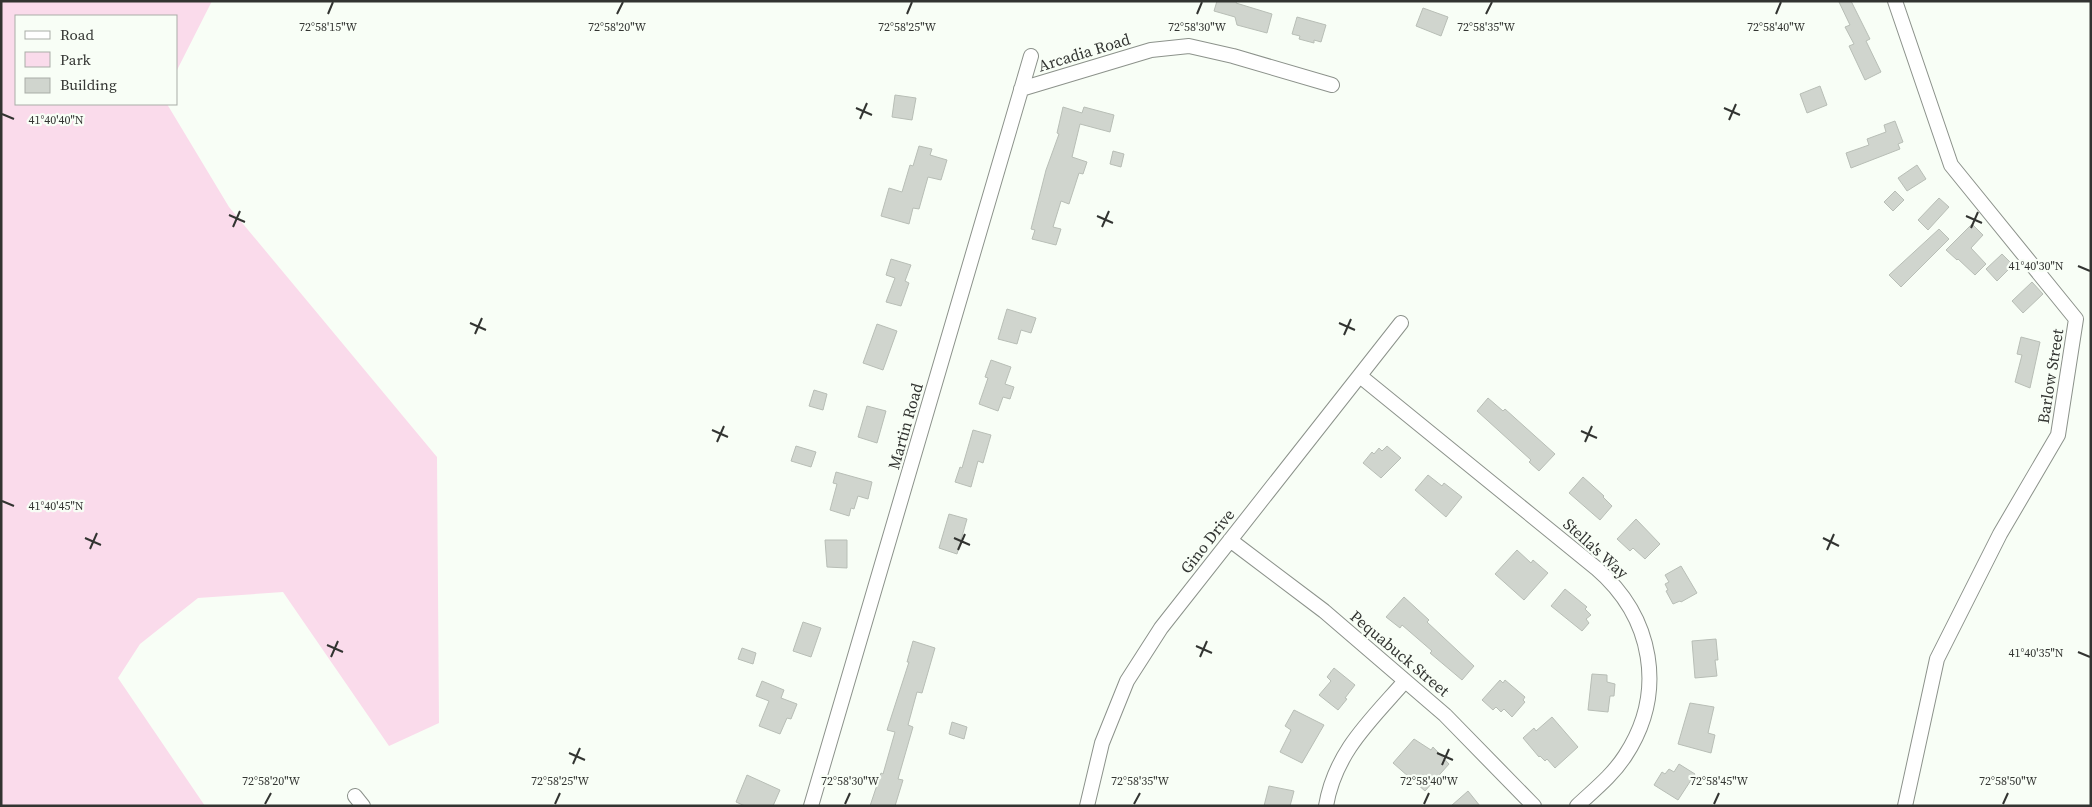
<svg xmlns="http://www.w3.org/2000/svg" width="2092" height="807" viewBox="0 0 2092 807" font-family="'Source Serif 4',serif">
<rect width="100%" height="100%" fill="#f8fef6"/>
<path fill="#fadbeb" d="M 1,1 L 212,1 L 176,72 L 176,16 L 16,16 L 16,104 L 167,104 L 229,207 L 437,457 L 439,723 L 389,746 L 283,592 L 198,598 L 140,644 L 118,678 L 205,806 L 1,806 Z"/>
<path fill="#d0d5ce" stroke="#b8beb6" d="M 1217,1 L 1237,1 L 1236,3 L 1272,14 L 1267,33 L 1237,25 L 1235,17 L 1214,11 Z
M 1841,1 L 1851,1 L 1870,39 L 1866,41 L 1881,72 L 1865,80 L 1849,46 L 1854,44 L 1845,27 L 1850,25 L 1839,2 Z
M 1423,8 L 1448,17 L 1441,36 L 1416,26 Z
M 1297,17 L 1326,25 L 1321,42 L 1314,40 L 1314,43 L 1299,39 L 1300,36 L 1292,34 Z
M 1820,86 L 1827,105 L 1807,113 L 1800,94 Z
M 895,95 L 916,98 L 912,120 L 892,117 Z
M 1063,107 L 1082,113 L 1084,107 L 1114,115 L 1110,132 L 1080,124 L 1072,157 L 1087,162 L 1083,174 L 1079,173 L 1069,204 L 1061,201 L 1053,227 L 1061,229 L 1056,245 L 1032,239 L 1035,230 L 1031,229 L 1046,170 L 1059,134 L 1057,133 Z
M 1895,121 L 1903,142 L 1898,144 L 1900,149 L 1851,168 L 1846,153 L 1869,145 L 1867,139 L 1886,132 L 1884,125 Z
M 919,146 L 932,149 L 930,155 L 947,160 L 941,180 L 928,177 L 919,209 L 913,208 L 909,224 L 881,216 L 889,188 L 902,192 L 910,165 L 913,166 Z
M 1113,151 L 1124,154 L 1121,167 L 1110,164 Z
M 1917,165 L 1926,179 L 1907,191 L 1898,178 Z
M 1895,191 L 1904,200 L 1893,211 L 1884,202 Z
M 1939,198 L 1949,207 L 1928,230 L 1918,220 Z
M 1972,224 L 1983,235 L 1971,248 L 1986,264 L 1975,275 L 1958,259 L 1957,260 L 1946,250 Z
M 1939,229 L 1949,239 L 1901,287 L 1889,275 Z
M 2002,254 L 2013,265 L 1997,281 L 1986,269 Z
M 891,259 L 911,265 L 905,281 L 909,283 L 901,306 L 886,302 L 895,278 L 886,275 Z
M 2032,282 L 2043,294 L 2023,313 L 2012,301 Z
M 1007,309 L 1036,318 L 1031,333 L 1021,330 L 1017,344 L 998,339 Z
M 877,324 L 897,331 L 883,370 L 863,363 Z
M 2021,337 L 2040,342 L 2030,388 L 2015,382 L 2022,355 L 2017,354 Z
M 991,360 L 1011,367 L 1005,384 L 1014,387 L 1010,399 L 1003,397 L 998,411 L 979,404 L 988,378 L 985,377 Z
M 814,390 L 827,394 L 823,410 L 809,406 Z
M 1488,398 L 1503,411 L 1505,409 L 1555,454 L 1539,471 L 1529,462 L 1531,460 L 1477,411 Z
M 867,406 L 886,411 L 877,443 L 858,437 Z
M 973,430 L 991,435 L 983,463 L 978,461 L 971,487 L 955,482 L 960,467 L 962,468 Z
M 796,446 L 816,452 L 811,467 L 791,461 Z
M 1387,446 L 1401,458 L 1381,478 L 1363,463 L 1372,452 L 1374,454 L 1379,448 L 1382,451 Z
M 836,472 L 872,482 L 868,499 L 858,496 L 854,509 L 851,508 L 849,516 L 830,510 L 837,484 L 833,483 Z
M 1428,475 L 1442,486 L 1444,483 L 1462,497 L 1446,517 L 1415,490 Z
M 1583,477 L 1604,496 L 1603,497 L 1612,506 L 1600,520 L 1569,493 Z
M 949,514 L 967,519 L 957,554 L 939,548 Z
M 1636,519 L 1660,544 L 1645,559 L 1633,548 L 1630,551 L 1617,539 Z
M 825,540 L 847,540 L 847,568 L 827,567 Z
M 1517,550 L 1531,563 L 1533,560 L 1548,573 L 1524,600 L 1495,574 Z
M 1681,566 L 1697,593 L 1681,602 L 1680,601 L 1673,604 L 1666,591 L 1668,590 L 1665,584 L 1669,582 L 1665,575 Z
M 1565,589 L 1587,607 L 1585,609 L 1591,615 L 1586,619 L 1589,623 L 1582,631 L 1551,606 Z
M 1404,597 L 1429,620 L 1427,622 L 1474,666 L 1462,680 L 1430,653 L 1432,651 L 1402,625 L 1400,628 L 1386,617 Z
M 803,622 L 821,628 L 811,657 L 793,651 Z
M 1716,639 L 1718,660 L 1715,660 L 1717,676 L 1695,678 L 1692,641 Z
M 913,641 L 935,648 L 922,693 L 917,692 L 908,725 L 913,727 L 898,779 L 903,780 L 895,806 L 870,806 L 881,773 L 883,774 L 895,732 L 887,730 L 909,662 L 907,662 Z
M 742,648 L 756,653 L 753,664 L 738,659 Z
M 1334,668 L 1355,685 L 1345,698 L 1347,699 L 1338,710 L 1319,695 L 1331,681 L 1327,677 Z
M 1592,674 L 1607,675 L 1607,682 L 1615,684 L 1614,696 L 1610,696 L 1608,712 L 1588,710 Z
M 1500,680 L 1503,683 L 1505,680 L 1525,697 L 1523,700 L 1525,702 L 1512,717 L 1504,709 L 1501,712 L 1496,707 L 1493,710 L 1482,700 Z
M 762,681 L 784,690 L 781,698 L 797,704 L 791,719 L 787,718 L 780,734 L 759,726 L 769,701 L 756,696 Z
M 1690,703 L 1714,707 L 1708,733 L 1715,735 L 1711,753 L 1678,744 Z
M 1294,710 L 1324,725 L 1302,763 L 1280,752 L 1291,730 L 1285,726 Z
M 1552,717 L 1578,747 L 1555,768 L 1547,759 L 1545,761 L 1540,756 L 1539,757 L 1523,738 L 1534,728 L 1536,731 Z
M 952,722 L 967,727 L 964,739 L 949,734 Z
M 1414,739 L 1431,750 L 1433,747 L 1449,764 L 1425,791 L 1393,763 Z
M 1679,764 L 1695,774 L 1678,800 L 1654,785 L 1662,772 L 1665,774 L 1669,769 L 1674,772 Z
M 747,775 L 780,790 L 773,806 L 745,806 L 736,802 Z
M 1269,786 L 1294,791 L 1290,806 L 1264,806 Z
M 1468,791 L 1480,806 L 1451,806 Z"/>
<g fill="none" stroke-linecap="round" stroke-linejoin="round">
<g stroke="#8c928b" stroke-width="16">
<path id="street" d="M 1895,1 L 1951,165 L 2076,319 L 2058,435 L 2000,534 L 1937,659 L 1905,806
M 1021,89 L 1151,50 L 1189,46 L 1233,56 L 1332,85
M 1360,376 L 1596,568 C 1653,617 1667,692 1625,756 C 1612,776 1594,790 1577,806
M 1230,540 L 1324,611 L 1445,715 L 1534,806
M 355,796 L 363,806
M 811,806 L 1031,56
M 1087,806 L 1102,743 L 1127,681 L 1161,628 L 1401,323
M 1326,806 C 1335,752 1371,720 1405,681"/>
</g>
<use href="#street" stroke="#fff" stroke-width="14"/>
</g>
<path fill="none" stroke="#323431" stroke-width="2" d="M 328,14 L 333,2M 617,14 L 623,2M 907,14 L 912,2M 1197,14 L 1202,2M 1486,14 L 1492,2M 1776,14 L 1781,2M 856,108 L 872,115M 1724,108 L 1740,115M 2,114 L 14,119M 860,119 L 867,103M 1729,120 L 1736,104M 229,215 L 245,222M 1097,216 L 1113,223M 1966,216 L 1982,223M 233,227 L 240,211M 1102,227 L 1109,211M 1971,228 L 1978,212M 2078,266 L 2090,271M 470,323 L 486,330M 1339,323 L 1355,330M 475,334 L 482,318M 1344,335 L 1351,319M 712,430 L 728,437M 1581,431 L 1597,438M 717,442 L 724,426M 1585,442 L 1592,426M 2,501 L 14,506M 85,538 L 101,545M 954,538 L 970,545M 1823,538 L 1839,546M 90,549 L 97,533M 958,550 L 965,534M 1827,550 L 1834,534M 327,645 L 343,652M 1196,646 L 1212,653M 2078,652 L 2090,657M 331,657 L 338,641M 1200,657 L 1207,641M 569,753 L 585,760M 1437,753 L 1453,760M 573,764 L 580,748M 1442,765 L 1449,749M 265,804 L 271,793M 555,804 L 560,793M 845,804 L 850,793M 1134,804 L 1140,793M 1424,804 L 1429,793M 1714,804 L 1719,793M 2003,804 L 2008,793"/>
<g text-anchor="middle" stroke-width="4.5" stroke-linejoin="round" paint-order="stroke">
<g font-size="16" fill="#323431" stroke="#f8fef6">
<text transform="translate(1084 52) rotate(-17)" y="6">Arcadia Road</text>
<text transform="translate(2050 376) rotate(-81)" y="6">Barlow Street</text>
<text transform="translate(905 426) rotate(-74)" y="6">Martin Road</text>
<text transform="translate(1207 541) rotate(-52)" y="6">Gino Drive</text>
<text transform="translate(1596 548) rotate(42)" y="6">Stella's Way</text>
<text transform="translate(1400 653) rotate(40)" y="6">Pequabuck Street</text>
</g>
</g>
<g font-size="12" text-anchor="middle" fill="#323431" stroke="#f8fef6" stroke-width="4.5" stroke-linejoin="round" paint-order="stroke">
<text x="328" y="31">72°58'15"W</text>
<text x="617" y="31">72°58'20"W</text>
<text x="907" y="31">72°58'25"W</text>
<text x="1197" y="31">72°58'30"W</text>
<text x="1486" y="31">72°58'35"W</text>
<text x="1776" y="31">72°58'40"W</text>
<text x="56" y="124">41°40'40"N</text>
<text x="2036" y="270">41°40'30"N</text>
<text x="56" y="510">41°40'45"N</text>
<text x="2036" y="657">41°40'35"N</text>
<text x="271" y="785">72°58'20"W</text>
<text x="560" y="785">72°58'25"W</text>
<text x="850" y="785">72°58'30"W</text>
<text x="1140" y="785">72°58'35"W</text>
<text x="1429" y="785">72°58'40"W</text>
<text x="1719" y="785">72°58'45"W</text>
<text x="2008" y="785">72°58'50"W</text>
</g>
<rect width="2092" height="807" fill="none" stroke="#323431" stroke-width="5"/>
<rect x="15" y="15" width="162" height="90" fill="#f8fef6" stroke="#a9ada7"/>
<rect x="25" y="31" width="25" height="8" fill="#ffffff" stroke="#a9ada7"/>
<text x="60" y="40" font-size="15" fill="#323431">Road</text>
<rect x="25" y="52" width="25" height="15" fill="#fadbeb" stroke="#a9ada7"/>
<text x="60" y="65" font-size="15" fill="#323431">Park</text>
<rect x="25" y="78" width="25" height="15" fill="#d0d5ce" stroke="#a9ada7"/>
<text x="60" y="90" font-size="15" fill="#323431">Building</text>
</svg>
